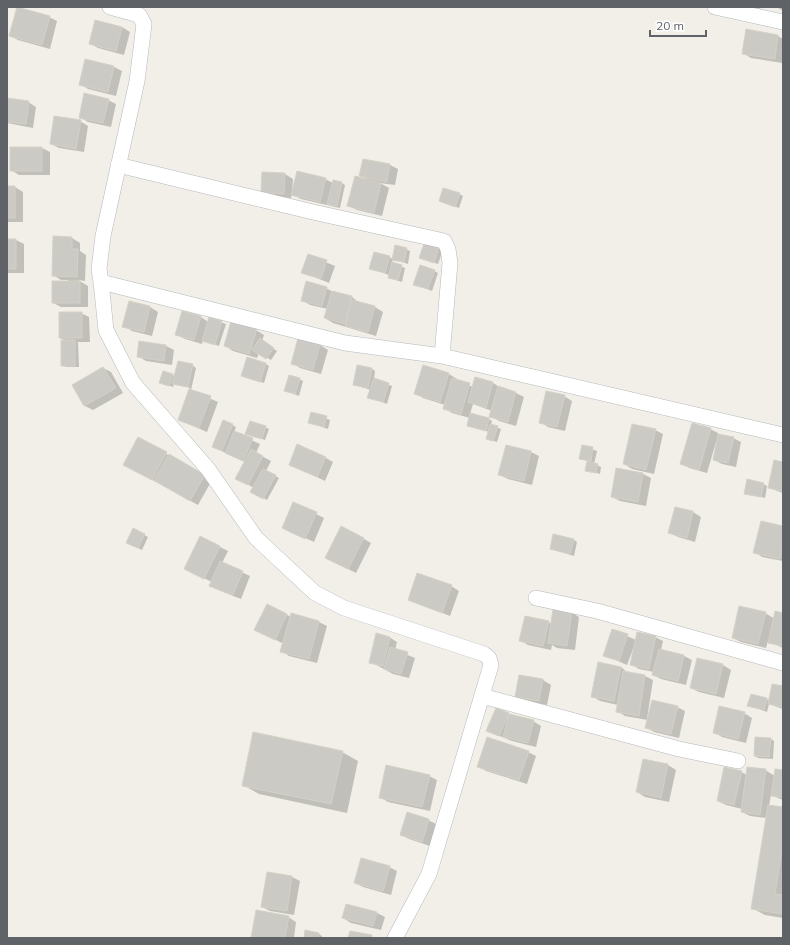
<svg xmlns="http://www.w3.org/2000/svg" width="790" height="945" viewBox="0 0 790 945" font-family="Mulish,sans-serif">
<rect width="100%" height="100%" fill="#f1efe8"/>
<path fill="#0003" d="M 767,7 L 783,7 L 783,11 L 778,8 Z
M 49,17 L 57,21 L 50,49 L 18,40 L 10,36 Z
M 122,27 L 130,32 L 124,55 L 98,48 L 91,44 Z
M 747,31 L 778,36 L 783,39 L 782,63 L 751,58 L 743,53 Z
M 86,60 L 114,67 L 122,71 L 116,96 L 88,89 L 80,84 Z
M 7,99 L 28,102 L 36,107 L 33,128 L 7,123 Z
M 108,100 L 116,104 L 111,127 L 88,122 L 80,117 Z
M 80,121 L 88,126 L 84,152 L 59,148 L 51,144 Z
M 42,148 L 50,152 L 50,175 L 19,175 L 11,170 Z
M 390,165 L 398,169 L 395,185 L 380,183 L 389,188 L 382,216 L 357,210 L 349,206 L 367,179 L 360,176 Z
M 285,174 L 293,179 L 292,192 L 325,179 L 333,183 L 342,183 L 345,185 L 340,208 L 301,199 L 292,194 L 291,198 L 270,196 L 262,192 Z
M 7,187 L 15,187 L 23,192 L 23,222 L 7,222 Z
M 459,194 L 463,196 L 459,208 L 440,201 Z
M 54,237 L 72,238 L 80,243 L 80,251 L 86,255 L 85,281 L 78,280 L 88,286 L 88,307 L 61,307 L 53,303 L 68,282 L 68,280 L 61,280 L 53,275 Z
M 7,240 L 16,240 L 24,244 L 24,273 L 7,273 Z
M 425,243 L 443,250 L 438,264 L 420,258 Z
M 406,249 L 410,251 L 408,264 L 393,259 L 392,263 L 405,268 L 402,282 L 392,279 L 389,277 L 389,275 L 370,268 L 389,257 L 393,259 Z
M 308,255 L 335,266 L 329,283 L 302,272 Z
M 434,271 L 438,273 L 432,291 L 414,284 Z
M 326,288 L 335,293 L 352,297 L 359,303 L 375,307 L 383,312 L 376,336 L 333,323 L 325,318 L 328,309 L 310,305 L 302,300 Z
M 130,302 L 150,307 L 158,312 L 152,336 L 132,331 L 124,326 Z
M 81,313 L 89,317 L 90,342 L 78,342 L 79,367 L 66,367 L 62,365 L 66,341 L 60,338 Z
M 201,317 L 208,322 L 209,318 L 226,324 L 219,346 L 203,340 L 202,344 L 185,339 L 177,335 Z
M 256,330 L 264,335 L 262,341 L 277,351 L 271,360 L 259,353 L 257,358 L 233,351 L 225,346 Z
M 299,339 L 320,345 L 328,350 L 321,374 L 300,368 L 292,363 Z
M 166,346 L 174,350 L 172,365 L 146,361 L 138,356 Z
M 266,364 L 269,366 L 264,383 L 246,377 Z
M 192,365 L 196,368 L 191,390 L 218,402 L 207,432 L 179,420 L 190,388 L 174,384 L 173,387 L 160,382 L 172,375 L 175,376 Z
M 423,366 L 449,374 L 457,379 L 456,381 L 473,387 L 476,378 L 493,383 L 501,388 L 516,393 L 524,397 L 516,426 L 499,421 L 491,416 L 492,411 L 473,404 L 470,414 L 489,419 L 492,421 L 491,425 L 501,429 L 497,442 L 490,440 L 487,438 L 489,432 L 468,425 L 470,418 L 452,413 L 444,408 L 445,405 L 423,398 L 415,393 Z
M 103,368 L 111,372 L 123,393 L 93,410 L 85,406 L 73,385 Z
M 372,369 L 375,371 L 374,379 L 392,386 L 387,404 L 369,397 L 371,390 L 354,385 Z
M 299,379 L 303,381 L 299,396 L 286,391 Z
M 564,396 L 572,401 L 565,431 L 548,427 L 540,422 Z
M 311,413 L 330,420 L 328,429 L 309,422 Z
M 232,425 L 236,427 L 234,432 L 260,444 L 256,453 L 271,461 L 266,471 L 279,478 L 267,500 L 252,492 L 254,488 L 245,483 L 245,462 L 213,447 Z
M 265,427 L 269,429 L 265,440 L 250,435 Z
M 710,429 L 718,433 L 718,435 L 733,438 L 741,442 L 736,467 L 722,464 L 714,460 L 717,443 L 716,442 L 707,473 L 689,468 L 681,464 Z
M 655,430 L 663,434 L 654,474 L 632,469 L 624,464 Z
M 138,438 L 212,480 L 198,505 L 132,469 Z
M 583,446 L 597,451 L 594,464 L 601,467 L 600,474 L 586,470 L 588,461 L 580,459 Z
M 531,452 L 539,456 L 532,485 L 508,479 L 500,475 Z
M 326,458 L 333,462 L 325,481 L 290,464 Z
M 783,463 L 783,493 L 769,488 Z
M 617,469 L 643,474 L 651,478 L 646,506 L 620,501 L 612,497 Z
M 763,484 L 767,486 L 765,498 L 745,493 Z
M 294,503 L 324,518 L 314,542 L 283,528 Z
M 675,508 L 693,512 L 701,517 L 695,542 L 678,537 L 670,533 Z
M 783,527 L 783,561 L 762,557 L 755,552 Z
M 144,535 L 148,537 L 142,550 L 131,545 Z
M 364,539 L 371,543 L 356,573 L 334,562 Z
M 574,540 L 577,542 L 574,556 L 551,549 Z
M 220,547 L 228,551 L 222,563 L 250,576 L 241,599 L 218,590 L 211,585 L 212,582 L 193,573 Z
M 451,586 L 459,591 L 450,616 L 409,600 Z
M 268,605 L 291,617 L 292,614 L 319,622 L 327,626 L 317,663 L 289,656 L 282,651 L 284,644 L 264,634 Z
M 571,612 L 579,617 L 575,650 L 557,648 L 552,645 L 551,650 L 528,645 L 520,640 L 548,622 L 552,624 Z
M 765,613 L 775,619 L 783,614 L 783,648 L 768,641 L 766,648 L 741,642 L 733,638 Z
M 613,630 L 636,640 L 655,637 L 663,641 L 661,650 L 684,656 L 692,660 L 686,685 L 661,679 L 653,675 L 654,672 L 639,669 L 631,664 L 634,649 L 633,649 L 627,665 L 604,655 Z
M 389,637 L 397,642 L 395,650 L 415,658 L 409,678 L 393,674 L 371,662 Z
M 698,660 L 723,665 L 731,670 L 724,698 L 699,692 L 691,688 Z
M 621,667 L 628,673 L 645,676 L 653,680 L 647,719 L 677,707 L 685,711 L 679,738 L 654,732 L 646,727 L 648,720 L 625,716 L 617,711 L 618,705 L 600,701 L 592,696 Z
M 520,676 L 543,680 L 551,685 L 547,705 L 524,701 L 516,697 Z
M 783,687 L 783,709 L 769,704 L 767,712 L 748,705 L 766,699 L 770,701 Z
M 744,713 L 752,718 L 746,743 L 722,737 L 714,732 Z
M 508,714 L 533,721 L 541,726 L 536,747 L 512,741 L 487,731 Z
M 771,739 L 774,741 L 773,759 L 758,758 L 755,756 Z
M 342,752 L 358,761 L 347,813 L 259,794 L 243,785 Z
M 528,752 L 536,756 L 527,784 L 486,771 L 478,766 Z
M 643,760 L 668,765 L 676,770 L 669,802 L 645,797 L 637,792 Z
M 765,770 L 775,776 L 783,771 L 783,800 L 771,795 L 769,806 L 783,808 L 783,918 L 765,915 L 752,908 L 767,818 L 750,816 L 742,812 L 742,809 L 726,805 L 718,801 L 741,772 L 747,775 Z
M 429,776 L 437,780 L 430,811 L 388,802 L 380,797 Z
M 428,820 L 436,824 L 430,846 L 409,839 L 401,835 Z
M 389,867 L 397,871 L 391,895 L 363,887 L 355,883 Z
M 268,873 L 292,877 L 300,881 L 294,915 L 270,911 L 262,907 Z
M 377,913 L 385,917 L 381,930 L 351,923 L 343,918 Z
M 288,917 L 296,922 L 294,938 L 252,938 Z
M 319,934 L 322,936 L 322,938 L 305,938 Z"/>
<path fill="#cccac5" stroke="#d6d1c6" d="M 17,7 L 50,16 L 42,45 L 9,36 Z
M 95,20 L 122,27 L 116,51 L 89,44 Z
M 746,29 L 778,35 L 775,59 L 742,54 Z
M 85,59 L 114,66 L 108,92 L 79,85 Z
M 84,93 L 109,99 L 103,123 L 79,118 Z
M 7,98 L 29,101 L 26,124 L 7,122 Z
M 54,116 L 81,120 L 76,149 L 50,144 Z
M 10,147 L 42,147 L 42,171 L 10,171 Z
M 363,159 L 390,164 L 387,182 L 359,176 Z
M 297,171 L 326,178 L 320,202 L 291,195 Z
M 262,172 L 285,173 L 284,194 L 261,192 Z
M 355,176 L 381,183 L 374,213 L 347,206 Z
M 333,180 L 342,182 L 337,206 L 327,204 Z
M 7,186 L 15,186 L 15,218 L 7,218 Z
M 443,188 L 460,193 L 455,207 L 439,201 Z
M 53,236 L 72,237 L 72,249 L 78,249 L 77,277 L 52,276 Z
M 7,239 L 16,239 L 16,269 L 7,269 Z
M 425,241 L 439,246 L 434,263 L 419,258 Z
M 395,245 L 407,248 L 404,262 L 392,260 Z
M 374,252 L 390,256 L 385,273 L 369,269 Z
M 308,254 L 327,260 L 321,279 L 301,273 Z
M 392,262 L 402,265 L 398,280 L 388,278 Z
M 420,265 L 435,270 L 428,289 L 413,285 Z
M 52,281 L 80,281 L 80,303 L 52,303 Z
M 306,281 L 327,287 L 322,306 L 301,301 Z
M 332,291 L 352,296 L 345,324 L 324,318 Z
M 352,300 L 375,306 L 368,332 L 345,326 Z
M 129,301 L 150,306 L 144,332 L 122,327 Z
M 182,311 L 201,316 L 194,340 L 175,335 Z
M 59,312 L 82,312 L 82,338 L 59,338 Z
M 209,317 L 222,321 L 215,345 L 202,341 Z
M 231,321 L 257,329 L 249,354 L 224,346 Z
M 260,338 L 274,348 L 266,359 L 252,350 Z
M 298,338 L 320,344 L 313,370 L 291,364 Z
M 61,340 L 75,340 L 75,366 L 61,366 Z
M 139,341 L 166,345 L 164,361 L 137,357 Z
M 247,357 L 266,363 L 260,382 L 241,376 Z
M 178,361 L 193,364 L 188,387 L 172,384 Z
M 357,365 L 372,368 L 368,388 L 353,385 Z
M 423,365 L 449,373 L 440,402 L 414,394 Z
M 103,367 L 116,388 L 84,406 L 72,385 Z
M 163,371 L 173,374 L 169,386 L 159,383 Z
M 289,375 L 300,378 L 295,394 L 284,391 Z
M 475,377 L 493,382 L 486,408 L 468,402 Z
M 374,378 L 389,383 L 383,402 L 367,398 Z
M 452,378 L 470,383 L 461,414 L 443,409 Z
M 498,386 L 516,392 L 508,422 L 489,417 Z
M 189,389 L 211,396 L 199,428 L 178,420 Z
M 546,391 L 565,395 L 557,427 L 539,423 Z
M 311,412 L 327,416 L 324,427 L 308,423 Z
M 470,413 L 489,418 L 486,431 L 467,426 Z
M 223,420 L 233,424 L 222,451 L 212,447 Z
M 250,421 L 266,426 L 262,439 L 245,434 Z
M 692,423 L 711,428 L 699,470 L 680,464 Z
M 490,424 L 498,426 L 493,441 L 486,439 Z
M 632,424 L 656,429 L 646,470 L 623,464 Z
M 234,431 L 253,438 L 243,461 L 225,453 Z
M 718,434 L 734,437 L 728,463 L 713,460 Z
M 138,437 L 167,452 L 152,480 L 123,465 Z
M 297,444 L 326,457 L 317,477 L 289,465 Z
M 506,445 L 531,451 L 524,481 L 498,475 Z
M 582,445 L 593,447 L 591,461 L 579,459 Z
M 251,449 L 263,456 L 248,485 L 235,479 Z
M 169,454 L 205,475 L 190,501 L 154,480 Z
M 774,460 L 783,462 L 783,491 L 768,488 Z
M 587,461 L 598,464 L 596,473 L 585,471 Z
M 616,468 L 643,473 L 638,502 L 611,497 Z
M 263,469 L 276,475 L 263,499 L 250,492 Z
M 747,479 L 764,483 L 761,497 L 744,494 Z
M 293,502 L 317,512 L 305,539 L 282,528 Z
M 675,507 L 693,511 L 687,538 L 668,533 Z
M 761,521 L 783,526 L 783,544 L 780,559 L 753,553 Z
M 341,526 L 364,538 L 348,569 L 325,558 Z
M 133,528 L 145,534 L 138,548 L 126,543 Z
M 553,534 L 574,539 L 570,554 L 550,549 Z
M 200,536 L 220,546 L 204,579 L 184,569 Z
M 220,561 L 243,571 L 233,595 L 209,586 Z
M 417,573 L 452,585 L 442,613 L 408,600 Z
M 267,604 L 287,614 L 275,640 L 254,630 Z
M 739,606 L 766,612 L 758,644 L 732,638 Z
M 553,609 L 572,611 L 567,646 L 548,643 Z
M 775,611 L 783,613 L 783,646 L 768,643 Z
M 291,613 L 319,621 L 309,659 L 280,652 Z
M 525,616 L 549,621 L 543,646 L 519,641 Z
M 612,629 L 628,634 L 619,661 L 603,656 Z
M 637,632 L 656,636 L 649,669 L 630,665 Z
M 376,633 L 390,637 L 383,666 L 369,663 Z
M 390,647 L 408,652 L 401,674 L 384,669 Z
M 659,649 L 684,655 L 678,681 L 652,675 Z
M 697,658 L 723,664 L 716,694 L 690,688 Z
M 598,662 L 621,667 L 614,701 L 591,697 Z
M 623,671 L 645,675 L 639,716 L 616,712 Z
M 519,675 L 543,679 L 539,701 L 515,697 Z
M 772,684 L 783,686 L 783,707 L 768,704 Z
M 751,694 L 767,698 L 764,710 L 747,706 Z
M 652,700 L 678,706 L 671,734 L 645,728 Z
M 719,706 L 745,712 L 738,739 L 713,733 Z
M 496,708 L 509,713 L 499,736 L 486,731 Z
M 509,714 L 534,720 L 528,743 L 503,737 Z
M 253,732 L 343,751 L 331,804 L 242,786 Z
M 487,737 L 529,751 L 519,780 L 477,767 Z
M 755,737 L 771,738 L 769,757 L 754,756 Z
M 643,759 L 668,764 L 661,798 L 636,792 Z
M 386,765 L 430,775 L 422,807 L 379,798 Z
M 724,767 L 742,771 L 734,805 L 717,801 Z
M 747,767 L 766,769 L 760,815 L 741,812 Z
M 775,769 L 783,770 L 783,797 L 771,796 Z
M 768,805 L 783,807 L 783,843 L 775,894 L 783,895 L 783,914 L 751,909 Z
M 407,812 L 429,819 L 422,842 L 400,835 Z
M 361,858 L 390,866 L 383,891 L 354,883 Z
M 267,872 L 292,876 L 287,911 L 261,907 Z
M 346,904 L 377,912 L 373,926 L 342,918 Z
M 256,910 L 289,916 L 285,938 L 251,938 Z
M 305,930 L 319,933 L 318,938 L 304,938 Z
M 350,931 L 372,935 L 372,938 L 348,938 Z"/>
<g fill="none" stroke-linecap="round" stroke-linejoin="round">
<g stroke="#b5b8bc" stroke-width="16">
<path id="minor" d="M 110,7 L 139,15 L 144,24 L 137,81 L 103,236 L 99,269 L 101,282 L 345,343 L 442,356 L 783,435
M 715,7 L 783,22
M 118,165 L 313,212 L 444,241 L 448,249 L 450,263 L 442,356
M 101,282 L 106,330 L 133,383 L 208,469 L 256,538 L 315,593 L 344,608 L 484,654 L 489,658 L 491,665 L 429,874 L 395,938
M 536,598 L 597,611 L 783,663
M 482,696 L 679,749 L 738,761"/>
</g>
<use href="#minor" stroke="#fff" stroke-width="15"/>
</g>
<rect width="790" height="945" fill="none" stroke="#5f6368" stroke-width="16"/>
<path d="M650 30v6h56v-6" fill="none" stroke="#5f6368" stroke-width="2"/>
<text x="656" y="30" font-size="12" fill="#5f6368" stroke="#ffffff" stroke-width="3" paint-order="stroke">20 m</text>
</svg>
